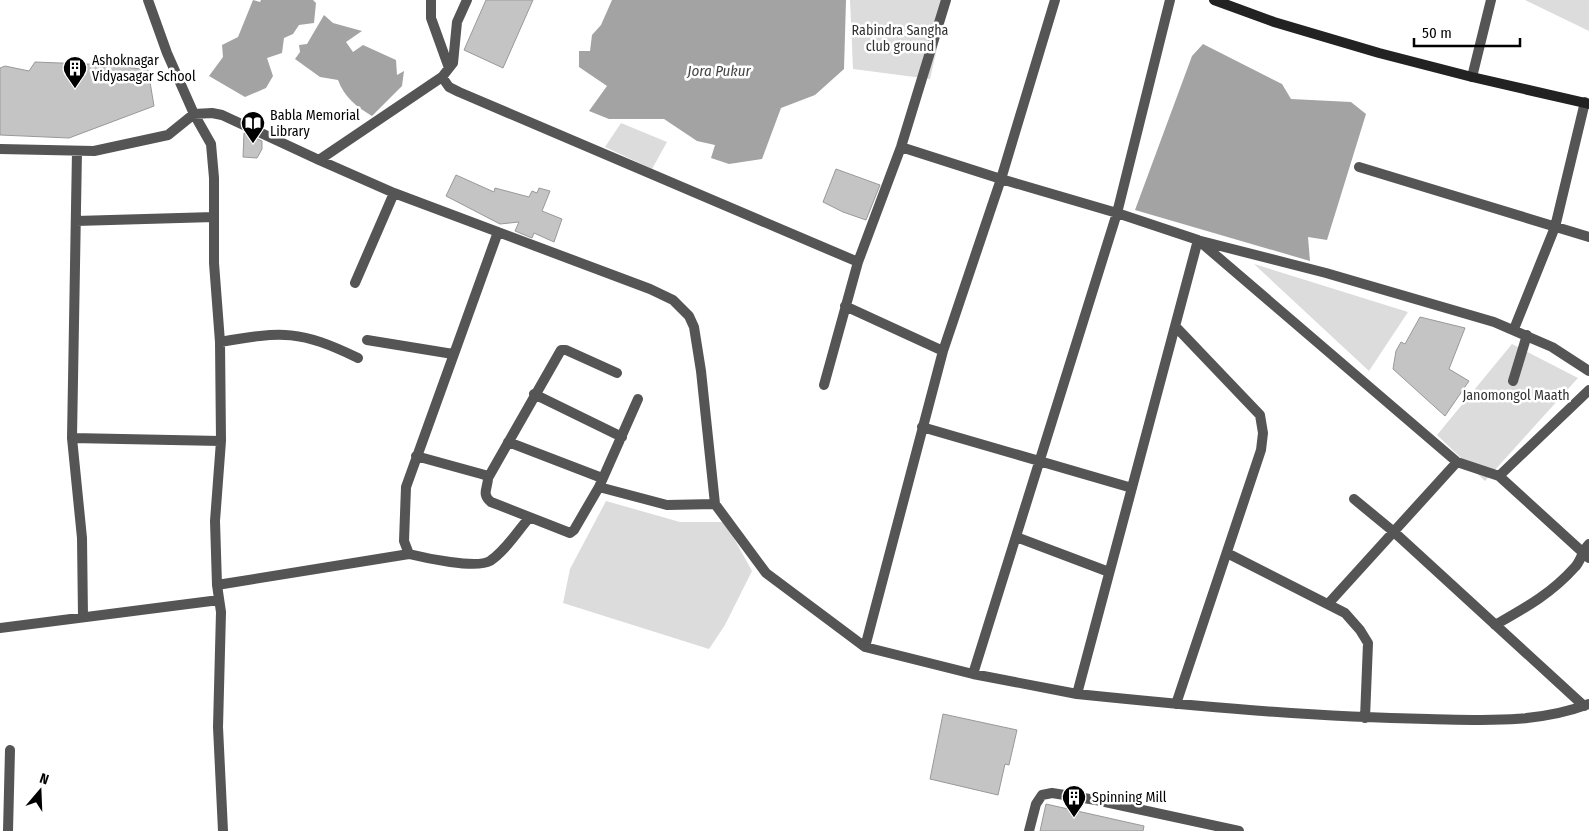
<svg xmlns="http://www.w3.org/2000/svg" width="1589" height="831" viewBox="0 0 1589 831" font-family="'Fira Sans Condensed',sans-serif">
<rect width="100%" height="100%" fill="#fff"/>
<path fill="#dcdcdc" d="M 850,0 L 948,0 L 930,79 L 853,69 Z
M 1525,0 L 1589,0 L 1589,31 Z
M 621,123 L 667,142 L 652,169 L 605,147 Z
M 1254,264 L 1408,312 L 1369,371 Z
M 1512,344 L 1578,378 L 1485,481 L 1437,435 Z
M 606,501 L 680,522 L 725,522 L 752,571 L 725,625 L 709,649 L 563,603 L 570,569 Z"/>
<path fill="#a3a3a3" d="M 253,0 L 260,2 L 261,0 L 313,0 L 316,3 L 314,23 L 299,25 L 293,34 L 284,38 L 282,53 L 267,58 L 273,76 L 266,88 L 245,97 L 209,76 L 223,57 L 222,45 L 238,37 Z
M 612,0 L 846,0 L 844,69 L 815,95 L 781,108 L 762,159 L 729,164 L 711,158 L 715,145 L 697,141 L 664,119 L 609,119 L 589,111 L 607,86 L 579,67 L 579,51 L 590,51 L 592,35 L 601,25 Z
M 324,15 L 333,23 L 362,31 L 346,42 L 353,52 L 363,45 L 396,60 L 397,75 L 404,71 L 402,86 L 372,116 C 357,107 344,97 338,80 L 320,77 L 295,59 L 300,52 L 299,45 L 307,44 Z
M 1203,44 L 1282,84 L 1291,99 L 1351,102 L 1366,114 L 1327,240 L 1308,237 L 1310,261 L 1135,210 L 1192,56 Z"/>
<path fill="#c4c4c4" stroke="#999" d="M 486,0 L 533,0 L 503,68 L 464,50 Z
M 35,62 L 111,65 L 148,70 L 154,106 L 69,138 L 0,135 L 0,68 L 5,66 L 29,71 Z
M 244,133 L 262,141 L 262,149 L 257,158 L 243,157 Z
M 836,169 L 880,185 L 866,220 L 843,212 L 823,202 Z
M 456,175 L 494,192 L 495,188 L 529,197 L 532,191 L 537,193 L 539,188 L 550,191 L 542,211 L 562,219 L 554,242 L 534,233 L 532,238 L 515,231 L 519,222 L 500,224 L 446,196 Z
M 1420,317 L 1465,328 L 1449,369 L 1469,381 L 1445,416 L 1393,369 L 1396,351 L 1401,342 L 1405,344 Z
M 943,714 L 1017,730 L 1009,765 L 1005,764 L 998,795 L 930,779 Z
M 1046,804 L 1144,826 L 1143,831 L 1040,831 Z"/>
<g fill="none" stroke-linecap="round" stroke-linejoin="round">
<path stroke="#555" stroke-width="10" d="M 148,0 L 167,53 L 194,114 L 211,144 L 214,178 L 214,263 L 220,342 L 221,441 L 215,521 L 217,585 L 221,612 L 218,727 L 223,831
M 431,0 L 431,18 L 449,68
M 442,77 L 449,87 L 459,92 L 858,262
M 1472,77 L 1491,0
M 901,147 L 1001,179 L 1055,0
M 0,149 L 94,151 L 168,135 L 194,114 L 212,113 L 222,115 L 319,160 L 442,77 L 453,63 L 457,22 L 467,0
M 77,151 L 72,438 L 82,538 L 83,617
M 319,160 L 394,193 L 650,289 L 673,300 L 689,316 L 694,327 L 701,371 L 715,504 L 766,573 L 865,647
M 1359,167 L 1589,237
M 1001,179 L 1117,213 L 1198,240 L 1077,694 L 973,674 L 865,647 L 943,351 Z
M 76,221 L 214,217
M 498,232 L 406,487 L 404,541 L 409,554 C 425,558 476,569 490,561 C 505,551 517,532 529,518
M 1198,240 L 1457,462 L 1499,476 L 1589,558
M 1201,241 L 1326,273 L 1494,322 L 1552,347 L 1589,371
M 355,283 L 394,193
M 845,306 L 943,351
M 1175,326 L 1260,415 L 1263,433 L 1261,450 L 1176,704
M 1514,329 L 1555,227 L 1585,102
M 367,340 L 453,354
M 220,342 C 283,331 300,330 358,358
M 1513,381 L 1527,335
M 824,385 L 858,262 L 901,147 L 946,0
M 534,394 L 622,437
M 922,427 L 1132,488
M 72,438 L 221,441
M 508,442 L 602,478
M 416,456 L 485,475 L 488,478 C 488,488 481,494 491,502 L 570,533 L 574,530 L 599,487 L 638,399
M 1499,476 L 1589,390
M 488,478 L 561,350 L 566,350 L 617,373
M 599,487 L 667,505 L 715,504
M 1354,499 L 1394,532 L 1584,706
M 1016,537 L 1109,572
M 1227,553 L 1345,613 L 1360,630 L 1368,643 L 1365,718
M 217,585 L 409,554
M 1328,604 L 1457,462
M 1495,625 C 1525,608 1551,594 1575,567 C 1581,561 1582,551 1589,544
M 0,628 L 219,600
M 973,674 L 1117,213 L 1170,0
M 1077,694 C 1194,706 1311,717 1428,719 C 1483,720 1537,724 1589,704
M 8,831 L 10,750
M 1029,831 L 1036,804 L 1042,795 L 1052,793 L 1096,800 L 1239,831"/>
<path stroke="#222" stroke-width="10" d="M 1214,0 L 1274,22 L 1379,53 L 1472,77 L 1589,104"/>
</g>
<defs>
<g id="building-pin" transform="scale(1.25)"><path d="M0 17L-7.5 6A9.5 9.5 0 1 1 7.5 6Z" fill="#000" stroke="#fff"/><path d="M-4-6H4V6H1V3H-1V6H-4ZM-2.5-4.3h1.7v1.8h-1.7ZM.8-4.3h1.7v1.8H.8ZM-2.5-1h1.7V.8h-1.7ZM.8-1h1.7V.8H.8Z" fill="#fff"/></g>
<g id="library-pin" transform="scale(1.25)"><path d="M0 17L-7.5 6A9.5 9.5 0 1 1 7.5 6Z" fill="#000" stroke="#fff"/><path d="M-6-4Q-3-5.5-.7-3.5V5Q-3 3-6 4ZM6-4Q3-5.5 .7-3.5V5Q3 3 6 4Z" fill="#fff"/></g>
</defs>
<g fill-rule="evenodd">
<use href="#building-pin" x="75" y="68"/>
<use href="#library-pin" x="253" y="123"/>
<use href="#building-pin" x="1074" y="797"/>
</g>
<g text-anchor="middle" stroke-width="5" stroke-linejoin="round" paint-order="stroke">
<g font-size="14" fill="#333" stroke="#fff">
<text x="900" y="35">Rabindra Sangha<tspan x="900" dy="16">club ground</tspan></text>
<text x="1516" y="400">Janomongol Maath</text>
</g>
<g font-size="14" fill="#000" stroke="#fff" text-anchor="start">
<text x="92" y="65">Ashoknagar<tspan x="92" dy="16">Vidyasagar School</tspan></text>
<text x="270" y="120">Babla Memorial<tspan x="270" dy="16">Library</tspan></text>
<text x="1092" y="802">Spinning Mill</text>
</g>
<g font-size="15" font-style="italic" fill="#444" stroke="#fff">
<text x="719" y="76">Jora Pukur</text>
</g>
</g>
<g transform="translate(40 791) rotate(19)" stroke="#ffffff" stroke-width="4" paint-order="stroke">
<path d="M0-4L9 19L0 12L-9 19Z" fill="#000000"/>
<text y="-8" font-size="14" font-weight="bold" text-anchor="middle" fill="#000000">N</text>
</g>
<path d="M1414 38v8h106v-8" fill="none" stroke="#000000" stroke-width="2.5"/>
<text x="1422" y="38" font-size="15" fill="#000000" stroke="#ffffff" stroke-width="4" paint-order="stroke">50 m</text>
</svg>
